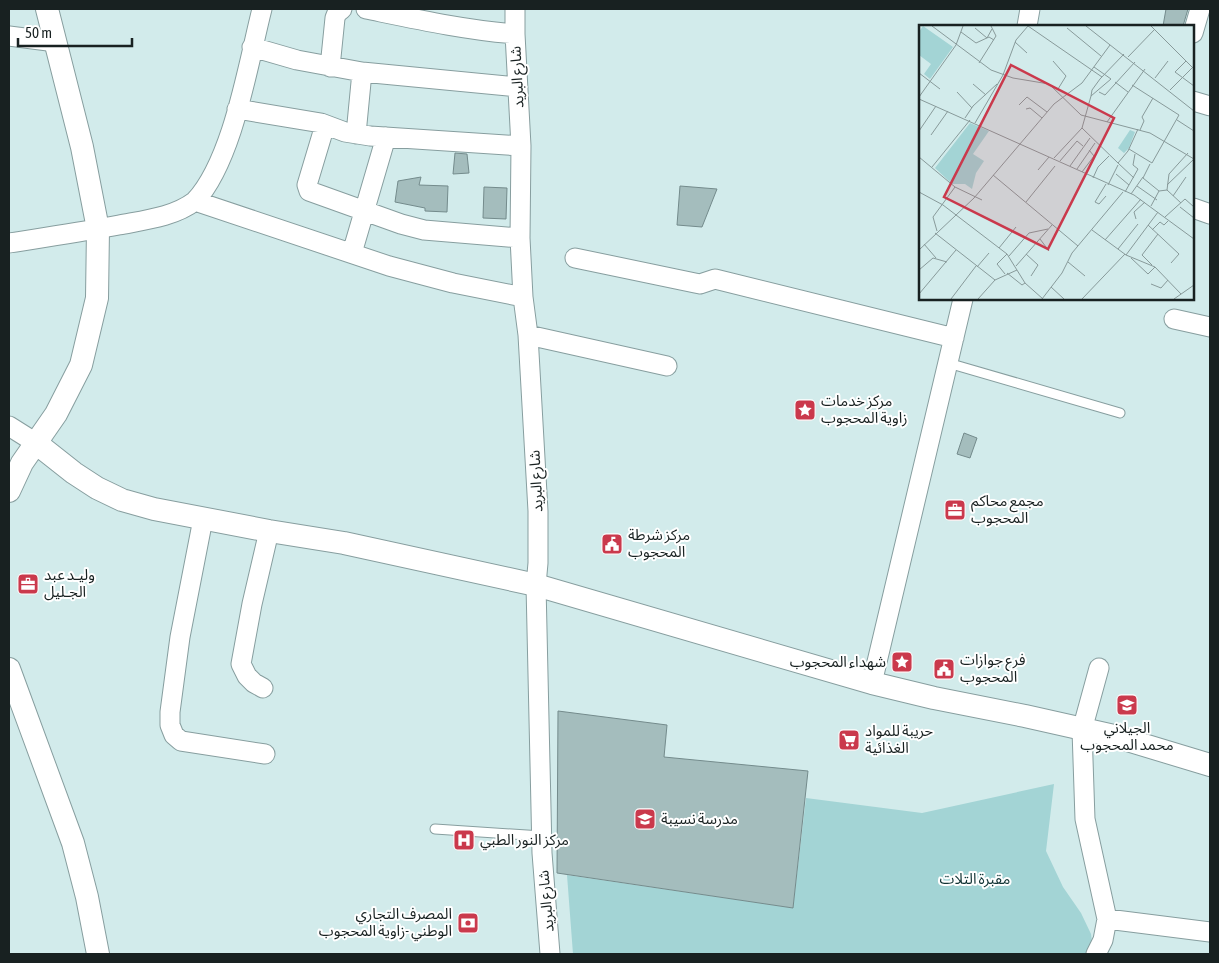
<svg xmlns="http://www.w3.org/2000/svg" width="1219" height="963" viewBox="0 0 1219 963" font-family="'Asap Condensed','Noto Sans Arabic',sans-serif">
<rect width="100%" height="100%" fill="#d2ebeb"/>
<path fill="#a3d4d5" d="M 1054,784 L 1046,851 L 1063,887 L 1081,913 L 1091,934 L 1093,950 L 1091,954 L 573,954 L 567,875 L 793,908 L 806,798 L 922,813 Z"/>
<path fill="#a4bdbd" stroke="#748b8c" d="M 1166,9 L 1188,9 L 1183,26 L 1163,26 Z
M 455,153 L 467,154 L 469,173 L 453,174 Z
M 421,177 L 419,185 L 448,186 L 447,212 L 425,211 L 425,208 L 395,202 L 398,181 Z
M 680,186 L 717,189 L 702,227 L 677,225 Z
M 484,187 L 507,188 L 506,219 L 483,218 Z
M 964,433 L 977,438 L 970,458 L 957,454 Z
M 558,711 L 667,725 L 664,757 L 808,771 L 793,908 L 557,873 Z"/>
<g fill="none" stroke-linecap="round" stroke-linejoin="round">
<g stroke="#879e9f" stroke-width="11">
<path id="service" d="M 948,363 L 1120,413
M 435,829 L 542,836"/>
</g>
<g stroke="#879e9f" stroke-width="21">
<path id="minor" d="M 366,9 C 415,19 465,30 515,34
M 515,9 L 515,34 L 521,146 L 520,238 L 523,297 L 528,335 L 538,511 L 538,563 L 536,585 L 542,853 L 550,954
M 1027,26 L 1030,9
M 1193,33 L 1200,9
M 9,36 L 56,42
M 252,47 L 297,60 L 362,72 L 518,87
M 330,67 L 335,18 L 337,13 L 342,9
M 1193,101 L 1210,106
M 237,109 L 321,123 L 345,132 L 370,136 L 521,146
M 325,125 L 307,185 L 309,191 L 401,224 L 424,230 L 520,238
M 356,134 L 362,72
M 195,201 C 233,160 248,64 262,9
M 1193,208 L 1210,214
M 9,243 C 46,237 82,232 119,225 C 145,220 174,217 195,201 L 389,266 L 453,283 L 523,297
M 352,253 L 386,137
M 575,258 L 695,283 L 700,284 L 715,279 L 954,338
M 1174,319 L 1210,327
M 528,335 L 667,366
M 9,426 L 36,443
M 203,519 L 180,637 L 170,712 L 170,725 L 174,735 L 181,741 L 265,754
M 872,683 L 963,299
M 263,688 L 254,683 L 247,676 L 241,664 L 252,604 L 269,531
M 1107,919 L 1210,932
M 1096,954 L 1103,940 L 1107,919 L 1085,819 L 1082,730 L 1099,668"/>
</g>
<g stroke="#879e9f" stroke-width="24">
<path id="tertiary" d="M 36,443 L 74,473 L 97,488 L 122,500 L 154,509 L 269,531 L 344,543 L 536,585 L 872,683 L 934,698 L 1025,716 L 1114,736 L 1210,765
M 9,491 L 22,463 L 56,414 L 81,365 L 97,298 L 98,229 L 82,147 L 47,9
M 9,669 L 73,843 L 87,897 L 98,954"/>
</g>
<use href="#service" stroke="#fff" stroke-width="9"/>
<use href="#minor" stroke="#fff" stroke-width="19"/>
<use href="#tertiary" stroke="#fff" stroke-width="22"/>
</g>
<defs>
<g id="sight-square" transform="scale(1.125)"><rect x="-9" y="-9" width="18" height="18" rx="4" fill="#ca394c" stroke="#fff"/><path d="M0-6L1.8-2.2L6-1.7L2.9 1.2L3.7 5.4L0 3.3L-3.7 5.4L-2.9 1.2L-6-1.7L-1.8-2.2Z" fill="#fff"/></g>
<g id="office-square" transform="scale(1.125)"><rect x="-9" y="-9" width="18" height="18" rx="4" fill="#ca394c" stroke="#fff"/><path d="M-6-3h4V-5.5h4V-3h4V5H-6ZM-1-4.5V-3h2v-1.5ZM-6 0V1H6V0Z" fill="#fff"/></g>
<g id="civic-square" transform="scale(1.125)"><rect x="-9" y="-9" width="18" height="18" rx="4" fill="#ca394c" stroke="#fff"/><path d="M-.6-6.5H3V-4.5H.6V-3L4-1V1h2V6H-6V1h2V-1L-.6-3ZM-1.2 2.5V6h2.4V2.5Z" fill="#fff"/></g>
<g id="school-square" transform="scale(1.125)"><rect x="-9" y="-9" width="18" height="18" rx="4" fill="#ca394c" stroke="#fff"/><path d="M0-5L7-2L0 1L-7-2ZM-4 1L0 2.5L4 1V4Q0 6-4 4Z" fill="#fff"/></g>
<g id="supermarket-square" transform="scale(1.125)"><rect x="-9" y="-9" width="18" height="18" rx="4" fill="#ca394c" stroke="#fff"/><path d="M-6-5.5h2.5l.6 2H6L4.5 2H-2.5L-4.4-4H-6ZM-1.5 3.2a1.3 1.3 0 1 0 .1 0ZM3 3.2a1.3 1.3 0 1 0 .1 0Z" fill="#fff"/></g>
<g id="hospital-square" transform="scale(1.125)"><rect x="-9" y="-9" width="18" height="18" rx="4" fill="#ca394c" stroke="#fff"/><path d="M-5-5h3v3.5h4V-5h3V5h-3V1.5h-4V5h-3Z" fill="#fff"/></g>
<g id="bank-square" transform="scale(1.125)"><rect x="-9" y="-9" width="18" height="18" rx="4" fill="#ca394c" stroke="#fff"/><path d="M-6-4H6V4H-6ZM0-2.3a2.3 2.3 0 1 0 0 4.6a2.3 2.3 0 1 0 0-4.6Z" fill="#fff"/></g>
</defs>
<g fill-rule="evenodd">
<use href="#sight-square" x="805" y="410"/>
<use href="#office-square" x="955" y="510"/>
<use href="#civic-square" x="612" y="544"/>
<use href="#office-square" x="28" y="584"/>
<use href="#sight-square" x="902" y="662"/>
<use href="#civic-square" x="944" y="669"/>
<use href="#school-square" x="1127" y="705"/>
<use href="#supermarket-square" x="849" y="740"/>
<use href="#school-square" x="645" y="819"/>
<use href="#hospital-square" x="464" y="840"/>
<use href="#bank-square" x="468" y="923"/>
</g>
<g text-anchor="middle" stroke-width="4" stroke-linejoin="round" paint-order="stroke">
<g font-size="15" fill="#182121" stroke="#fff">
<text transform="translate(517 77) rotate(-93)" y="5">شارع البريد</text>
<text transform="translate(536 481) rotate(-93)" y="5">شارع البريد</text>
<text transform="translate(546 901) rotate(-95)" y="5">شارع البريد</text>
</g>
<g font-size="15" fill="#182121" stroke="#fff" text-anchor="start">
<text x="821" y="406">مركز خدمات<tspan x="821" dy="17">زاوية المحجوب</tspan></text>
<text x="971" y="506">مجمع محاكم<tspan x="971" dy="17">المحجوب</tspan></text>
<text x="628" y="540">مركز شرطة<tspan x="628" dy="17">المحجوب</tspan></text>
<text x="44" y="580">وليـد عبد<tspan x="44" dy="17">الجـليل</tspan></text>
<text x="960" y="665">فرع جوازات<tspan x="960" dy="17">المحجوب</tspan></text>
<text x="886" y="667" text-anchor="end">شهداء المحجوب</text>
<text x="1127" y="733" text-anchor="middle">الجيلاني<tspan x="1127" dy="17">محمد المحجوب</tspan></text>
<text x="865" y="736">حريبة للمواد<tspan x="865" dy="17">الغذائية</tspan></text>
<text x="661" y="824">مدرسة نسيبة</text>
<text x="480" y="845">مركز النور الطبي</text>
<text x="452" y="919" text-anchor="end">المصرف التجاري<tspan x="452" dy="17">الوطني -زاوية المحجوب</tspan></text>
</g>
<g font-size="15" fill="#113435" stroke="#fff">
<text x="975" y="884">مقبرة التلات</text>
</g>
</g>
<g transform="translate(919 25)">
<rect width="275" height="275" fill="#d2ebeb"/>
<path d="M 4,1 L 34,22 L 11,54 L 5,49 L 12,39 L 0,30 L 0,7 ZM 51,98 L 70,106 L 54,129 L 65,136 L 57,148 L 53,164 L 46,159 L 33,159 L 16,143 ZM 211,105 L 216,107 L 210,123 L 205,128 L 199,123 Z" fill="#a3d4d5"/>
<path fill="none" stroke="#889a9a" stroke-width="1" d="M 13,1 L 72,45 L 94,53 L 130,59 L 162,90 L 231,108 L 275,134M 109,1 L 183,52M 167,1 L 275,86M 232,1 L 274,43M 56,3 L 68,13 L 73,4M 148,3 L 182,31M 42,7 L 57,18 L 70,12 L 75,15M 96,17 L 108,28M 209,32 L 236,4M 134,36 L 147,51 L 139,64M 267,36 L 256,47 L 275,61M 60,38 L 77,11 L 72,1M 0,48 L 21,64M 236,53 L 249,36M 196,57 L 209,67M 54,59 L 67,70M 251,65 L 275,41M 38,67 L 53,83M 180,67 L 186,70 L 216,37M 172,71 L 173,65 L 181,54 L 205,29M 0,72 L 37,20 L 44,1M 0,74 L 215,170 L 275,214M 100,80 L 108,72 L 128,87M 107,84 L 111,83 L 123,93M 46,93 L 54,81 L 78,59M 258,95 L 275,106M 188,97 L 226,44M 56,98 L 84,50 L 97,15 L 109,1M 163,103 L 199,138 L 209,126 L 219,104M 221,105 L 225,96 L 223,92 L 234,73M 0,106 L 17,81M 12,110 L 29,86M 210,124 L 233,138 L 260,90 L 213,60M 0,132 L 36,162 L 63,175M 135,133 L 163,103 L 172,71 L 192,54 L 175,42M 141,136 L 158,116 L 164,121M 199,138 L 215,153M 231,139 L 224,153 L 240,166M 151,141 L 171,113M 13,142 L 51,95M 158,144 L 176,118M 119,145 L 130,132M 163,147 L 175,131 L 170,125M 197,149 L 210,160M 74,150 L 159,221M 174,153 L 179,142 L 190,131M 187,159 L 176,177 L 180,179 L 187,171M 189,160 L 199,140M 248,160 L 275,134M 218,161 L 238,175M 248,165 L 250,149 L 269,128M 0,167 L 24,180 L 88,229 L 106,258 L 124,274M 206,167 L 219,144 L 214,140 L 216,129M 212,169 L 224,152M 254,171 L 267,152M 107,177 L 136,141M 232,181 L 240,166 L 248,165 L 262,178M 261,182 L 275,193M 246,192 L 266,174 L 275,182M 217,194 L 215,187 L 226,177M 229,200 L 260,229 L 252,238M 173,205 L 207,230 L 236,242 L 262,269M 233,205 L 241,197 L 245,200 L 249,196M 18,206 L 14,192 L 36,162M 16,208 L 76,255M 121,214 L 130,226M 186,215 L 222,174M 5,219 L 17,233M 80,223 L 97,202M 199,224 L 219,199M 0,225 L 55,173 L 135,79 L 163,58 L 191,20M 107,229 L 119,240 L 112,251M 207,230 L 239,187M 90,231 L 110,208 L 129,204M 212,233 L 229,249 L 236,242M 149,237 L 166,251M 233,240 L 223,230 L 239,209M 97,241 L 133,200M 58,242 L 70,228M 0,245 L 14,233 L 28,237M 88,248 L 103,260 L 106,258M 86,249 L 78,239 L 88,229M 232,259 L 242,263 L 249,255M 132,262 L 145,274M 0,269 L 37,225M 32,274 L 57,241M 59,274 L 76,255 L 98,245M 123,274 L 143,248 L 153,228 L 204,167M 163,274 L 206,229M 255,274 L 275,260"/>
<path fill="#ca394c" fill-opacity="0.15" stroke="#ca394c" stroke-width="2.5" d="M 92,40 L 195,93 L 129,224 L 25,172 Z"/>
<rect width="275" height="275" fill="none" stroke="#182121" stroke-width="2.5"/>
</g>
<rect width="1219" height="963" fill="none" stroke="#182121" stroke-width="20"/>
<path d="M18 38v8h114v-8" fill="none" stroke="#182121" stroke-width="2.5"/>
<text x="25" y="38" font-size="15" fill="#182121" stroke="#ffffff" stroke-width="4" paint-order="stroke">50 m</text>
</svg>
